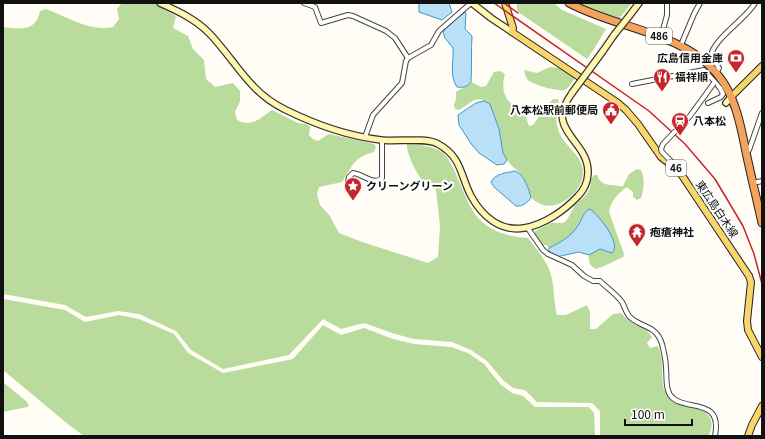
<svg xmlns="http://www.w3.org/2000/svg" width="765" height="439" viewBox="0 0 765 439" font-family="Georgia,'Noto Sans JP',serif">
<rect width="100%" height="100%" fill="#fffdf5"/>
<path fill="#b9dc9c" d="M 122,3 L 153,3 L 176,16 L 173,28 L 188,36 L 193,49 L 204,60 L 206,79 L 215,87 L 233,83 L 240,91 L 240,101 L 235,112 L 237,120 C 251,128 261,118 272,110 L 298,123 L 306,124 L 310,127 L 309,135 L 313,139 L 318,141 L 329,134 L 374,144 L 376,147 L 374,152 C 352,158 354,165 342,182 L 319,187 L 317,194 L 320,205 L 330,216 L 339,233 L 362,242 L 428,263 L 438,257 L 440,226 L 436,190 C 433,188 429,186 425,183 C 418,177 406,153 407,144 C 419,145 429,145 440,151 C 447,155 451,163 454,170 C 459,181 463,191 468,202 C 480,228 501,236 528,238 C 534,246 545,259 549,269 C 555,284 553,300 557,315 L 566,315 L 587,305 L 590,312 L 590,329 L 596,329 L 613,314 L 621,313 L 628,320 L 636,325 L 646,329 L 652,337 L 647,343 L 650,348 L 658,346 C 660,351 661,356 662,361 C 663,373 660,386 668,396 C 678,410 706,402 711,421 C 713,425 710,432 709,436 L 600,436 L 600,411 L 592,403 L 537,402 L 525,390 L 513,388 L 503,380 L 487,361 L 471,350 L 452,342 L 414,339 L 395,334 L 364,323 L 341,329 L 323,319 L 289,355 L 223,369 L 191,350 L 176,331 L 139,314 L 118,311 L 86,317 L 65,305 L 3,294 L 3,27 C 20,29 36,32 40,11 L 46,9 C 68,17 89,32 113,27 L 119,19 L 117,9 Z
M 516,3 L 554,3 L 562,10 L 606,29 L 594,49 L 587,59 L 518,12 Z
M 573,3 L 632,3 L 618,20 Z
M 550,67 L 560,68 L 575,78 C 572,82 569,88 565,90 C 559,92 533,85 528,80 C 526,78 525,74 524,71 L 524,70 L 537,73 Z
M 500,71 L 505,74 C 502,84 502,97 512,104 C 516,106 520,107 523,111 C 527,115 526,120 529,126 L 533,125 L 547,106 L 553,99 L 558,99 L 559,102 C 556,111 555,120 558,129 C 561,140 570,147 577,156 C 591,175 578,196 558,204 C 550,207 542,206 535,201 C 529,197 529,189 525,183 C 523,180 521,175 519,172 C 513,167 507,162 504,154 C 501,147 501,138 499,130 C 497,121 493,113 490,104 L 480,99 L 474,100 L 459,110 L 455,109 L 454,105 L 456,99 L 456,92 C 461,88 467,87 471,82 L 481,87 L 486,86 L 494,72 Z
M 637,169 L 641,170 C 645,179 644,188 641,198 L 637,200 L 633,197 L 633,192 L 627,187 C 618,193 611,201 609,212 L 624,254 L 623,257 L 602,267 L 596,269 C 590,266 588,262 589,255 L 600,249 L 612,253 L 611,236 L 597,215 L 587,210 L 575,231 L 567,238 L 549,248 L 547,245 L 542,245 L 535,235 L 535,231 L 551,223 L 563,223 L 567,220 L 575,205 L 586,195 L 590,188 L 591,179 L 594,175 L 597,175 C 600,183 605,185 613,185 C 617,185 618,187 623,186 L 629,174 Z
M 3,299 L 65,310 L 85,322 L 119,315 L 139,319 L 174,334 L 188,353 L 223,373 L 293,359 L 323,325 L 341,335 L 364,328 L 393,339 L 414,344 L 451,347 L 468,353 L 484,364 L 500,384 L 512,393 L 523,396 L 535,407 L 589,407 L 594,413 L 595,435 L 594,436 L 84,436 L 69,425 L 3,370 Z
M 3,382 L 27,402 L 29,406 L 27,407 L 3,412 Z"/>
<path fill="#b9e0f7" stroke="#3f96cf" d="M 419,3 L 449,3 L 452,12 L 442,20 L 419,12 Z
M 465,12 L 466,14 L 465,29 L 472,36 C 471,51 472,67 471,82 C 467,87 463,88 457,87 C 449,76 454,61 453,48 L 445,38 L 443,32 L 448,25 Z
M 484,101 L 490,104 L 499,129 L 503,153 L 507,160 L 504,164 L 497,165 L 479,153 L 472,145 L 459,125 L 458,115 L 476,103 Z
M 515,171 C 524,174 529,189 531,198 C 528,202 522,207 516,206 L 494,187 L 491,182 C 496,173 506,173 515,171 Z
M 590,209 C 599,216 622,243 612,253 L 600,249 L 589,255 L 579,252 L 556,257 C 553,255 548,253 549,248 C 561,242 572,236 579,224 C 583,218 583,212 590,209 Z"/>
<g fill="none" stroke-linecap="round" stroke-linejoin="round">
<g stroke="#444" stroke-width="6">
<path id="street" d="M 304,3 L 315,7 L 321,23 L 348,15 L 353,16 L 386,31 L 395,38 L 408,58
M 661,37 L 667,15 L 667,3
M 681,45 L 694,14 L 700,3
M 716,73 L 719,68 L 711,56 C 713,39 746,19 755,3
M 632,84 L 704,70 L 715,82
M 708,103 L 721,97 L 723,94 L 720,88 L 715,82 L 714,83
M 365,137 L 373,115 L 402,83 L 406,61 L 408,58 L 431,45 L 439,31 L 471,3
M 746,152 L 749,150 L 762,113
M 753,183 L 762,181
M 352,189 L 348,182 L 349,177 L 353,173 C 363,174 374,186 382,178 L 382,140
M 527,227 L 543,250 L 548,254 L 572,265 L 584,276 L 593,281 L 600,281 C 607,288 616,294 622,302 C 625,307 626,314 631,318 C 643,328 656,325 662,344 C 664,352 666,360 666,368 C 667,377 665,387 670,395 C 683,413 723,395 715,436"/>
</g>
<g stroke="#333" stroke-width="8">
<path id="secondary" d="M 160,3 C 178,11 195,19 209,33 C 235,60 249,92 284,109 C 314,124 348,136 381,140 C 396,142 426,137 438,144 C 462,157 460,175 471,196 C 482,216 500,232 524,228 C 544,225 565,210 578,196 C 590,184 591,166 582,152 C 567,129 552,121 572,93
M 472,3 L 491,18 L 512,32
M 630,15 L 639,3
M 603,51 L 614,35
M 726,103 L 731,97"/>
</g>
<g stroke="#222" stroke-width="8">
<path id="primary" d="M 505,3 L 513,28 L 512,32 L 618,103 L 626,110 L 638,124 L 661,157 L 679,171 L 749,276 L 751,282 L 747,321 L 748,330 L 762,357
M 731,97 L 762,66
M 748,436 L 752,425 L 762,406"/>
</g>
<g stroke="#222" stroke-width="9">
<path id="highway" d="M 569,3 C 597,18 630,25 660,37 C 696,50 723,70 735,107 C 740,121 743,137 746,152 C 751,176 757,200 762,223"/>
</g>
<use href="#street" stroke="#fff" stroke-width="4"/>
<use href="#secondary" stroke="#fff6b0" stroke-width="5.5"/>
<use href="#primary" stroke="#f9d66b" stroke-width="6"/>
<use href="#highway" stroke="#f5a25d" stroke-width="7"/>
<path stroke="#c4262e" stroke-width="1.5" d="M 494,3 L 649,111 L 685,144 L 715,179 L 743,226 L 754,254 L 762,284
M 504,3 L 518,13"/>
<g stroke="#444" stroke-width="6" stroke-linecap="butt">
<path id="street-bridge" d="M 674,164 L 662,152 L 661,149 L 663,144 L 690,116 L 714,83"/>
</g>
<g stroke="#333" stroke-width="8" stroke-linecap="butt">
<path id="secondary-bridge" d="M 614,35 L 630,15
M 572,93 L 603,51"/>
</g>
<use href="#street-bridge" stroke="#fff" stroke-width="4"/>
<use href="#secondary-bridge" stroke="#fff6b0" stroke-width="5.5"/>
</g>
<defs>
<g id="bank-pin" transform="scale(0.9)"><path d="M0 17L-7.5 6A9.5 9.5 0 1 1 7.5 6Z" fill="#c4262e" stroke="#fff"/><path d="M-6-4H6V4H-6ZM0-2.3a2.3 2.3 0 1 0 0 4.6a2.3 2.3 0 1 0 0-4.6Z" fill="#fff"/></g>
<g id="restaurant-pin" transform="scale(0.9)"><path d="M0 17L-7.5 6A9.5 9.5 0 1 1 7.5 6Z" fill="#c4262e" stroke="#fff"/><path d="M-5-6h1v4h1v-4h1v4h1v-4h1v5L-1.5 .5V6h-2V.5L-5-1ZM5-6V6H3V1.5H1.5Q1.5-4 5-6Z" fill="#fff"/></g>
<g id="civic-pin" transform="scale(0.9)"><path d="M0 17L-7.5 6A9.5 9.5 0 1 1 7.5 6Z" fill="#c4262e" stroke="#fff"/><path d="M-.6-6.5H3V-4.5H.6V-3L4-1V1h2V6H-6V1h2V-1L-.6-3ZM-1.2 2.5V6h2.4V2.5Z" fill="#fff"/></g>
<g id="station-pin" transform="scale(0.9)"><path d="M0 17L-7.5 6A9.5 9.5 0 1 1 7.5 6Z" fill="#c4262e" stroke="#fff"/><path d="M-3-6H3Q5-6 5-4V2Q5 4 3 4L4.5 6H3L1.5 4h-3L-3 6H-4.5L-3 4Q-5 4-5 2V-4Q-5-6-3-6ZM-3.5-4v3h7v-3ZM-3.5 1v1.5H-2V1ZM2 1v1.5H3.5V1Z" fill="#fff"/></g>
<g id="sight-pin" transform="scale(0.9)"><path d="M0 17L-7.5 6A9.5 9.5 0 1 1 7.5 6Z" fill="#c4262e" stroke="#fff"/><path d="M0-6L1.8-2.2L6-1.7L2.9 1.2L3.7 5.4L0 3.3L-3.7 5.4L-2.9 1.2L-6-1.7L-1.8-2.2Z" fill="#fff"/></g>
<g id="temple-pin" transform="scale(0.9)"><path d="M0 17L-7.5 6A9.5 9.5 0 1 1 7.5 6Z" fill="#c4262e" stroke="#fff"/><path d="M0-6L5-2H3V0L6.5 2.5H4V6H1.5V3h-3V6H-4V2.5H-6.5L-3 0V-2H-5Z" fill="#fff"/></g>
</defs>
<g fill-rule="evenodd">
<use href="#bank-pin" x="736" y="58"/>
<use href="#restaurant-pin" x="662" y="77"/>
<use href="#civic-pin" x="611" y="110"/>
<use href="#station-pin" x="680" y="121"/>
<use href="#sight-pin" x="353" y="186"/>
<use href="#temple-pin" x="637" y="232"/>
</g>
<g text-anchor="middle" stroke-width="4" stroke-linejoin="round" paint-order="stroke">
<g fill="#fff" stroke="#585858" stroke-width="1">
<rect x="646" y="28" width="26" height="16" rx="3"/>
<rect x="666" y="160" width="20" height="16" rx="3"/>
</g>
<g font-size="10" font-weight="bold" fill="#111">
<text x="659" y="40">486</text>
<text x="676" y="172">46</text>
</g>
<g font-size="11" font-weight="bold" fill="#111" stroke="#fff" text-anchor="start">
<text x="723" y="62" text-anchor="end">広島信用金庫</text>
<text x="675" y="81">福祥順</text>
<text x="598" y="114" text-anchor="end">八本松駅前郵便局</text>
<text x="693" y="125">八本松</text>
<text x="366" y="190">クリーングリーン</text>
<text x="650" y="236">疱瘡神社</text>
</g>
<g font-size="11" fill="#111" stroke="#fff">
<text transform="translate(717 209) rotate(56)" y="4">東広島白木線</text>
</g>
</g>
<rect width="765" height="439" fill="none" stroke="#111111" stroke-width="8"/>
<path d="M625 419v6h67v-6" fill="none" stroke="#111111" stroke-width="2"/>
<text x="631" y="419" font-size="12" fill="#111111" stroke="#ffffff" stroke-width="3" paint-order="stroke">100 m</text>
</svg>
